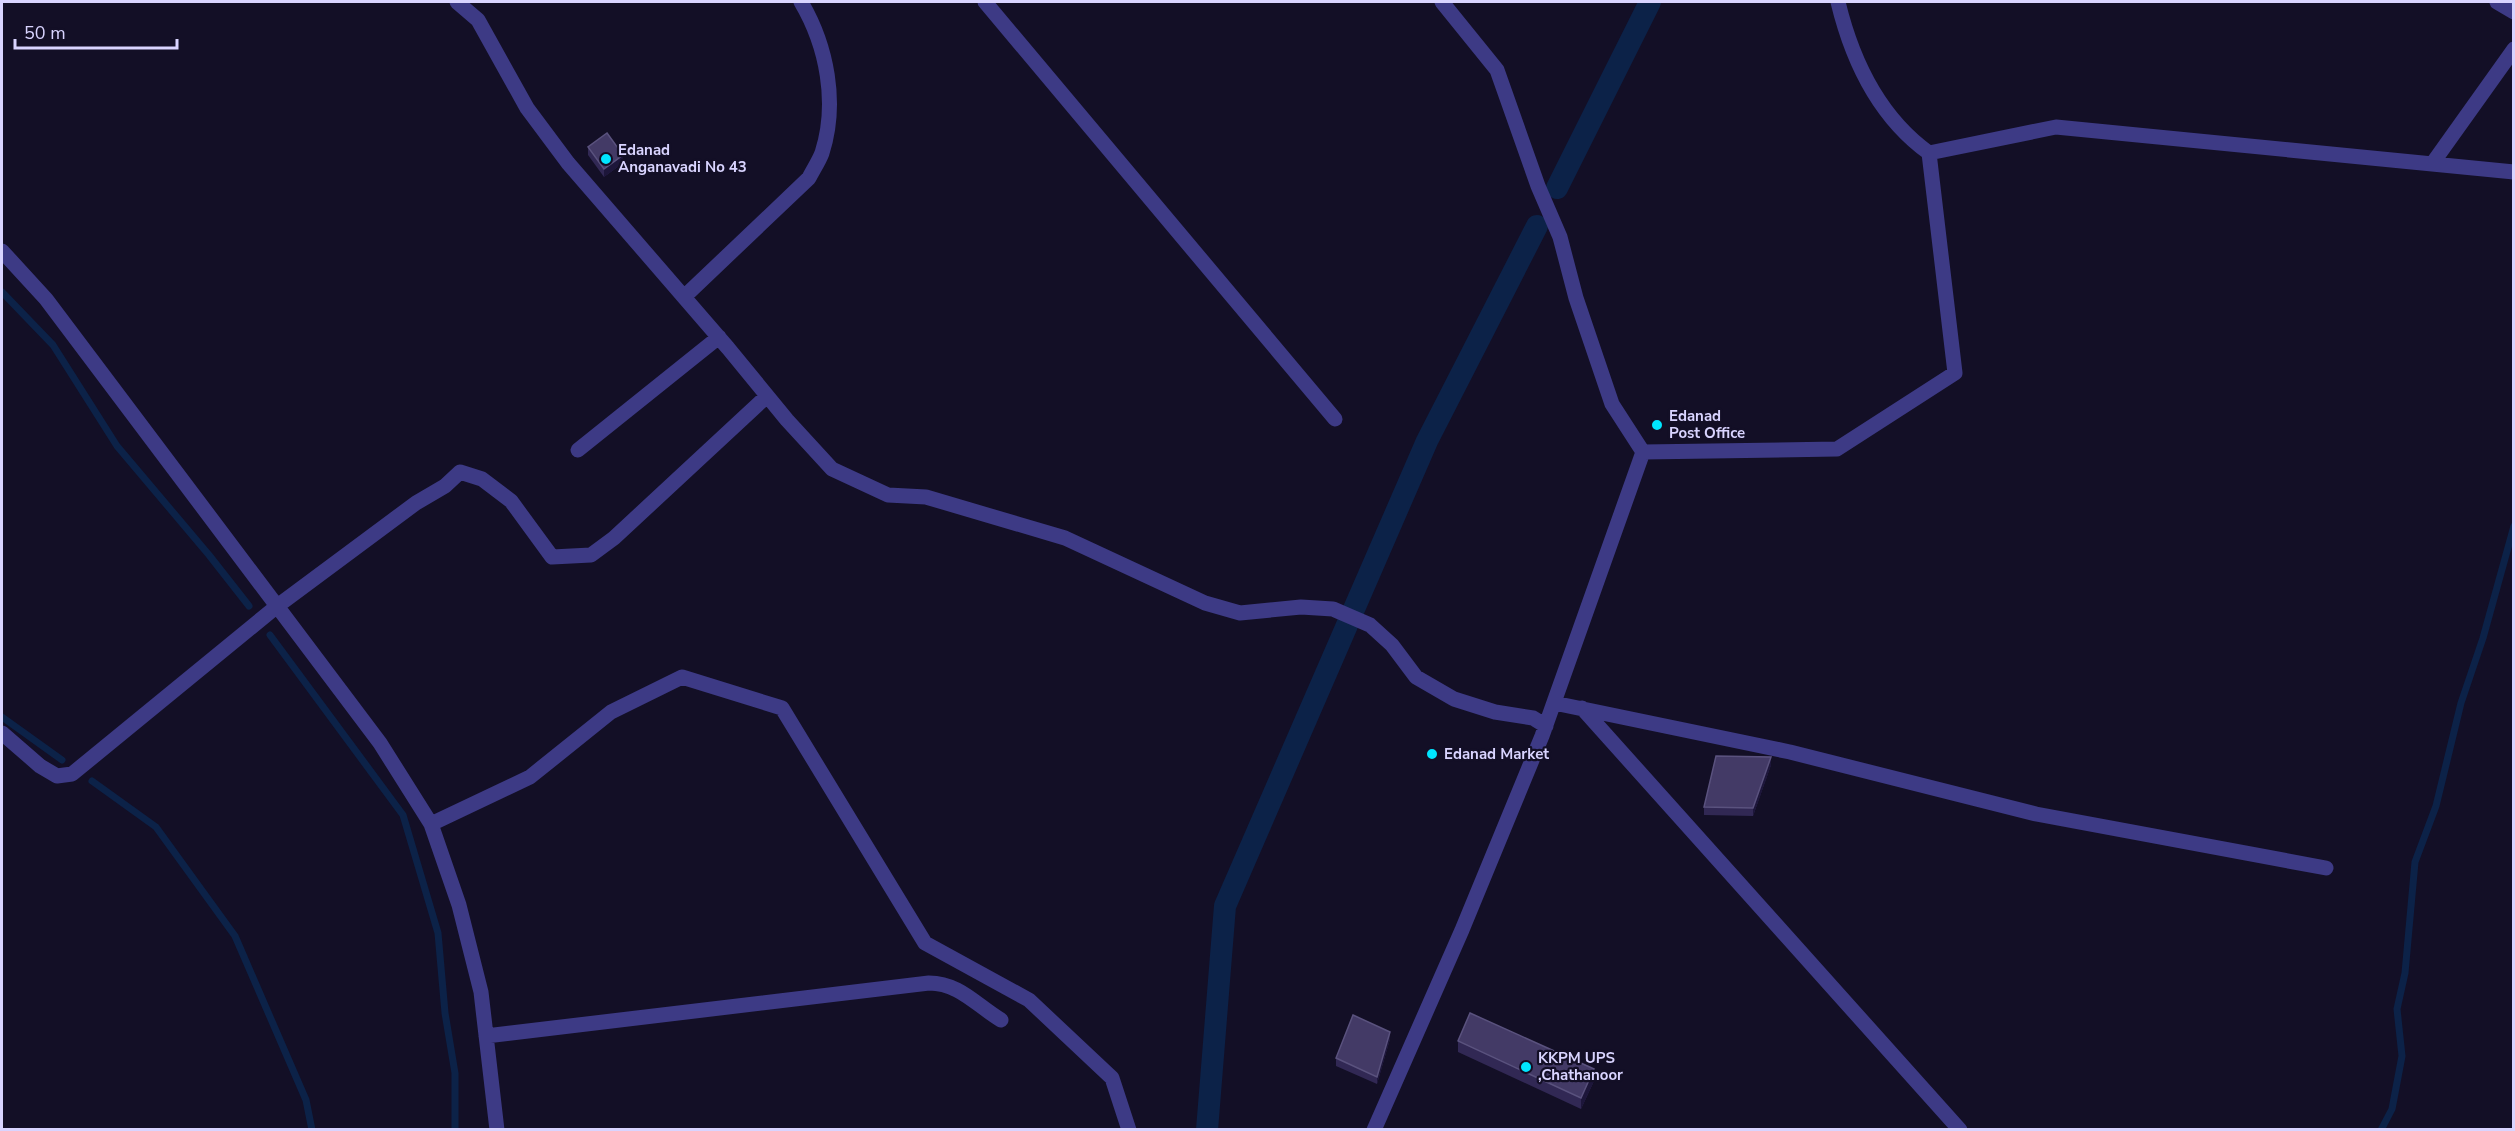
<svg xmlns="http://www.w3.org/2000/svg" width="2515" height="1131" viewBox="0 0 2515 1131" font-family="'Nunito Sans',sans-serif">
<rect width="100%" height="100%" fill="#130f26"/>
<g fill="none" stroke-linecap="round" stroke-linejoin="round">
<path stroke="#0c2248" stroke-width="7" d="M 2,292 L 53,345 L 117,446 L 209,555 L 249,606
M 270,635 L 403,815 L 438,933 L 445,1013 L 455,1073 L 455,1130
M 2,717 L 62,760
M 92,781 L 156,827 L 235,936 L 306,1100 L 312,1130
M 2381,1130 L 2392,1109 L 2402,1056 L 2397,1009 L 2405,973 L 2415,862 L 2436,806 L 2461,703 L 2483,638 L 2514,526"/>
<path stroke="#0c2248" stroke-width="22" d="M 1557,188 L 1650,2
M 1207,1130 L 1225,906 L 1427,441 L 1537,226"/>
<path stroke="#3d3a85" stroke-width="15" d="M 457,2 L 478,20 L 527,108 L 568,163 L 728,348 L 787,420 L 832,469 L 888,495 L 926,497 L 1065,538 L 1205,603 L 1240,613 L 1301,607 L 1333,609 L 1370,625 L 1392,645 L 1416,677 L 1454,699 L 1495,712 L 1533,718 L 1546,726
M 985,2 L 1335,419
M 1442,2 L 1497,70 L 1538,186 L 1560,237 L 1576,298 L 1612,404 L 1643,452
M 1838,2 C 1852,60 1879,117 1929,153
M 2497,2 L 2514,12
M 2432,164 L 2514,49
M 2,251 L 46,299 L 380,743 L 431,824 L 459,905 L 481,992 L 497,1130
M 684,297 L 809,178 C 813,170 819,161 822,153 C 838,103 827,46 801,2
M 578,450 L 719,337
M 1554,703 L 1790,752 L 2036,814 L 2326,868
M 1582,708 L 1960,1130
M 2,733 L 40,766 L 57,776 L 72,774 L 276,607 L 416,503 L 445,486 L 460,472 L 482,479 L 511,501 L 552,557 L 591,555 L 614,538 L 767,396
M 431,824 L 530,777 L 611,712 L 682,677 L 782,708 L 925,943 L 1029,1000 L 1112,1078 L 1129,1130
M 486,1036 L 929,983 C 959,983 976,1005 1001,1020
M 1374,1130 L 1462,930 L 1542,736 L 1643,452 L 1837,449 L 1955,373 L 1929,153 L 2056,127 L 2514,172"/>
</g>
<path fill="#312854" d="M 588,147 L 623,163 L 604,177 L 588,155 Z
M 1771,765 L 1753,816 L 1704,815 L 1704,807 Z
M 1390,1039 L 1377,1084 L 1336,1066 L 1336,1058 Z
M 1458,1041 L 1594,1081 L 1581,1109 L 1458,1052 Z"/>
<path fill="#1d163a" d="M 623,155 L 623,163 L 604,177 L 604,169 Z
M 1771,757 L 1771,765 L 1753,816 L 1753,808 Z
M 1390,1032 L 1390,1039 L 1377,1084 L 1377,1077 Z
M 1594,1069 L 1594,1081 L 1581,1109 L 1581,1098 Z"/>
<path fill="#433a66" stroke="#5a527e" stroke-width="1.5" d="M 607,133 L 623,155 L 604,169 L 588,147 Z
M 1716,756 L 1771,757 L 1753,808 L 1704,807 Z
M 1470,1013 L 1594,1069 L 1581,1098 L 1458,1041 Z
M 1353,1015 L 1390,1032 L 1377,1077 L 1336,1058 Z"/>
<g fill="#00e5ff" stroke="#130f26" stroke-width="2">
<circle cx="606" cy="159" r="6"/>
<circle cx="1657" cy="425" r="6"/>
<circle cx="1432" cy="754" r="6"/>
<circle cx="1526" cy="1067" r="6"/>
</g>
<g text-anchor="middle" stroke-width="4.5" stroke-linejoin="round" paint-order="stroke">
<g font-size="15" font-weight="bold" fill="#d9d4ff" stroke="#130f26" text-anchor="start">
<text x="618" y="155">Edanad<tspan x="618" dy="17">Anganavadi No 43</tspan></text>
<text x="1669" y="421">Edanad<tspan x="1669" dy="17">Post Office</tspan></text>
<text x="1444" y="759">Edanad Market</text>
<text x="1538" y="1063">KKPM UPS<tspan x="1538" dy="17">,Chathanoor</tspan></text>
</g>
</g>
<rect width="2515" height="1131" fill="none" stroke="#d9d4ff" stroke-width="6"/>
<path d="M15 39v9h162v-9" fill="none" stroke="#d9d4ff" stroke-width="3"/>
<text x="24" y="39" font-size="18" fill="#d9d4ff" stroke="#130f26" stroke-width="4.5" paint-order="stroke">50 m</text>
</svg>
